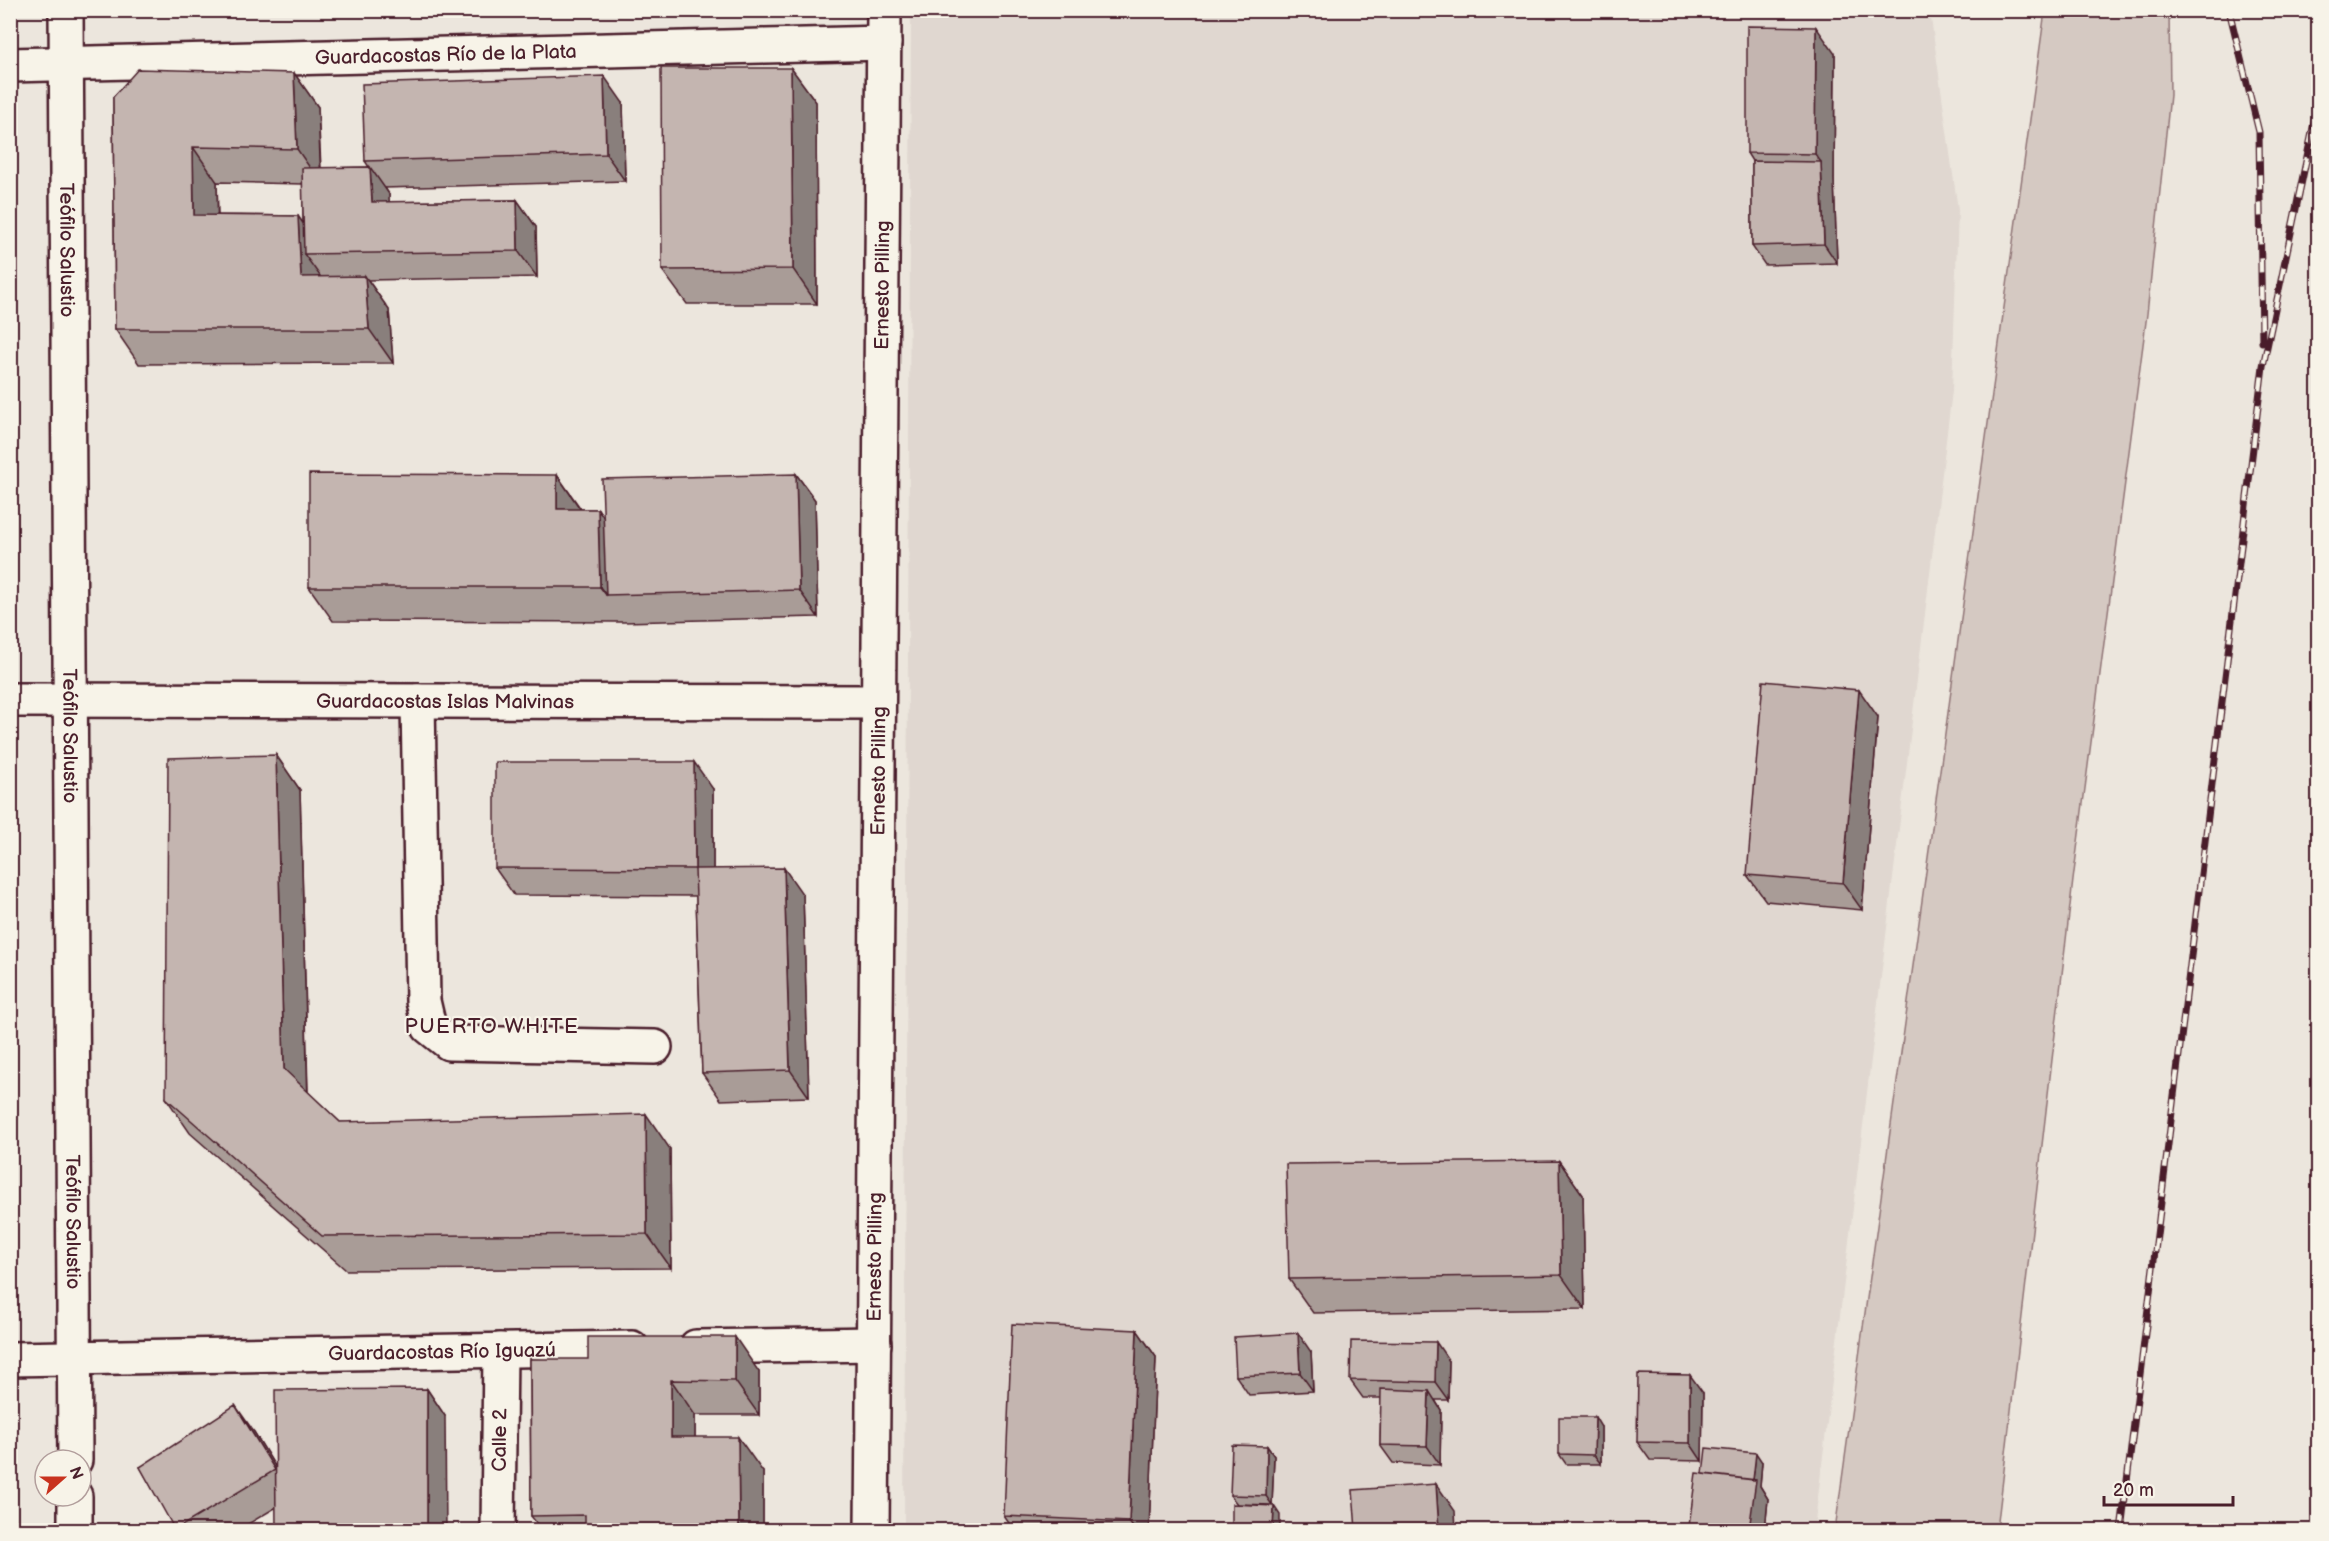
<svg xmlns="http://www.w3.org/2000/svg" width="2329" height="1541" viewBox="0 0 2329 1541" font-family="'Balsamiq Sans',sans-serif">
<rect width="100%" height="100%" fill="#ece6dd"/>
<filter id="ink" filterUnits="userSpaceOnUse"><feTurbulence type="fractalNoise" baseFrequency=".0167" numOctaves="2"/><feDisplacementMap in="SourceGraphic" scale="12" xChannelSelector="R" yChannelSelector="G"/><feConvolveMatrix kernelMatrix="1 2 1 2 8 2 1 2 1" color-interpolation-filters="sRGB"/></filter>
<g filter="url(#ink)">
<path fill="#e0d7d0" d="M 911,11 L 1930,11 L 1958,210 L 1952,391 L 1814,1530 L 904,1530 Z"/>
<path fill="#d5c9c2" stroke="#907476" stroke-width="1.5" d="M 2045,11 L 2169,11 L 2170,95 L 2147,314 L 2073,880 L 1997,1530 L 1835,1530 Z"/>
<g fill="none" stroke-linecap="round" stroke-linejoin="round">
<g stroke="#4a1f2b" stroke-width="38">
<g id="minor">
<path id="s1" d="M 66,10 L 75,1460"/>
<path id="s2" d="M 10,65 L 884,43"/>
<path id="s3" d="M 10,700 L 878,702"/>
<path d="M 418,701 L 423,1001 L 429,1027 L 449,1043 L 655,1047"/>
<path d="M 696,1347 L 874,1344"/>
<path id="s4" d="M 10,1359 L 632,1348"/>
<path d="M 75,1496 L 75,1530"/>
<path id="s5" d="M 498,1530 L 500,1350"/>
<path id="s6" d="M 872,1530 L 884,10"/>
</g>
</g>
<use href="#minor" stroke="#f7f3e8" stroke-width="33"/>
<g stroke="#4a1f2b" stroke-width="7">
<path id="rail" d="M 2229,10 L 2259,132 L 2262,342
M 2121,1530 L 2263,366 L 2318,104"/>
</g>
<use href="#rail" stroke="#f7f3e8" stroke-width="4.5" stroke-dasharray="14" stroke-linecap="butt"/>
</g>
<path fill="#a99c97" stroke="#4a1f2b" stroke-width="1.5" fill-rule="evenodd" d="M 1835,54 L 1834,180 L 1837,263 L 1765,265 L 1752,246 L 1752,161 L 1747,153 Z
M 791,68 L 816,102 L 817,304 L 687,304 L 662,270 Z
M 294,73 L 318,107 L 321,168 L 369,167 L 365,161 L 623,103 L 625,181 L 385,188 L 389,194 L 389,202 L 517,200 L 536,227 L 537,277 L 368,280 L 389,310 L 393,363 L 139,364 L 115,329 L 113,97 ZM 217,182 L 303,184 L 303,224 L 298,216 L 218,215 Z
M 796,474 L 815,500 L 818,617 L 624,622 L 333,621 L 309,587 L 557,475 L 581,509 L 598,509 L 603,517 Z
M 1878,717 L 1862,910 L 1766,901 L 1747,875 Z
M 276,755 L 300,790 L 308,1092 L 340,1122 L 670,1149 L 671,1268 L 346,1270 L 190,1133 L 166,1098 Z
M 713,789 L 713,869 L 803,895 L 809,1097 L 721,1100 L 702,1073 L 696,896 L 514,895 L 495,868 Z
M 1559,1161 L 1583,1195 L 1585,1309 L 1313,1313 L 1289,1279 Z
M 1137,1330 L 1156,1357 L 1149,1530 L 1003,1530 L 1011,1526 L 1004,1516 Z
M 1311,1352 L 1313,1391 L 1249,1395 L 1236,1376 Z
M 530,1359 L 759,1372 L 759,1415 L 695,1415 L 695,1437 L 763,1472 L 763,1530 L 542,1530 L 531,1516 Z
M 1449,1361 L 1448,1400 L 1435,1400 L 1441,1410 L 1440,1465 L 1393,1463 L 1380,1445 L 1381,1398 L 1363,1398 L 1350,1380 Z
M 427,1389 L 445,1416 L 275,1508 L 238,1530 L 176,1530 L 140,1467 L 254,1432 L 275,1467 Z
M 1703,1393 L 1702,1461 L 1650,1460 L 1637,1442 Z
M 1601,1427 L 1601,1464 L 1566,1464 L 1559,1454 Z
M 1267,1446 L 1274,1456 L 1272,1505 L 1237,1504 L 1230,1495 Z
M 1762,1462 L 1760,1486 L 1768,1499 L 1765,1530 L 1692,1530 L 1689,1526 L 1703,1474 Z"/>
<path fill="#897f7b" stroke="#4a1f2b" stroke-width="1.5" d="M 1816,27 L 1835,54 L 1834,180 L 1837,263 L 1824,244 L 1821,162 L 1815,154 Z
M 791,68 L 816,102 L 817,304 L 793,269 Z
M 294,73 L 318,107 L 321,184 L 297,149 Z
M 604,76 L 623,103 L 625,181 L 606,154 Z
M 193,147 L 217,182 L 218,250 L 194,215 Z
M 370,167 L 389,194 L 390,229 L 372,202 Z
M 517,200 L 536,227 L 537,277 L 518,251 Z
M 298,216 L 322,251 L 304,254 L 323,280 L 301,277 Z
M 365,276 L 389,310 L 393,363 L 369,329 Z
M 796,474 L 815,500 L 818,617 L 799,590 Z
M 557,475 L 581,510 L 557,509 Z
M 598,509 L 622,544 L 606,595 L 600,587 Z
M 1859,690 L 1878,717 L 1862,910 L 1843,883 Z
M 276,755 L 300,790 L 308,1104 L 284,1069 Z
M 694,762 L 713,789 L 713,896 L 695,869 Z
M 784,868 L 803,895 L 809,1097 L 790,1070 Z
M 646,1114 L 670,1149 L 671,1268 L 647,1234 Z
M 1559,1161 L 1583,1195 L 1585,1309 L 1561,1275 Z
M 1137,1330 L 1156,1357 L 1149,1530 L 1135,1530 L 1129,1522 Z
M 1298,1333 L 1311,1352 L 1313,1391 L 1300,1373 Z
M 735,1337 L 759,1372 L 759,1415 L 735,1381 Z
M 1436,1342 L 1449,1361 L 1448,1400 L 1435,1382 Z
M 1690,1375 L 1703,1393 L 1702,1461 L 1690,1443 Z
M 671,1380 L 695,1415 L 695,1472 L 671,1437 Z
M 427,1389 L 445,1416 L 446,1530 L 427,1530 Z
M 1429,1391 L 1441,1410 L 1440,1465 L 1427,1446 Z
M 235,1405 L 254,1432 L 294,1497 L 275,1470 Z
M 10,1413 L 12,1415 L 14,1530 L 10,1530 Z
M 1595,1417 L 1601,1427 L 1601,1464 L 1594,1455 Z
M 738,1437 L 763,1472 L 763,1530 L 739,1530 Z
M 1267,1446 L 1274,1456 L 1272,1505 L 1266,1496 Z
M 1756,1453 L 1762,1462 L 1760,1486 L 1768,1499 L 1765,1530 L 1749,1530 L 1752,1488 Z
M 1436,1484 L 1455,1511 L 1456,1530 L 1439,1530 Z
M 1274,1506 L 1280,1515 L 1280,1530 L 1273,1530 Z"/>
<path fill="#c4b5b0" stroke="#4a1f2b" stroke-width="1.5" d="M 1747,26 L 1816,27 L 1815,154 L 1747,153 Z
M 661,68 L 791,68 L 793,269 L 662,270 Z
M 138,69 L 294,73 L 297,149 L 193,147 L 194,215 L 298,216 L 301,277 L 365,276 L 369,329 L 115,329 L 113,97 Z
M 604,76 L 606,154 L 365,161 L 362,84 Z
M 1752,161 L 1821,162 L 1824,244 L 1752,246 Z
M 370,167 L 372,202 L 517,200 L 518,251 L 304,254 L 302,168 Z
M 309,474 L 557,475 L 557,509 L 598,509 L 600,587 L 309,587 Z
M 796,474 L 799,590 L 606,595 L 602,479 Z
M 1763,681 L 1859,690 L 1843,883 L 1747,875 Z
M 276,755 L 284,1069 L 340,1122 L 646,1114 L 647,1234 L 322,1236 L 166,1098 L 168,758 Z
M 495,762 L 694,762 L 695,869 L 784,868 L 790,1070 L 702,1073 L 695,869 L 495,868 Z
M 1559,1161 L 1561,1275 L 1289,1279 L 1286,1164 Z
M 1012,1324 L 1137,1330 L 1129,1522 L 1004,1516 Z
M 1298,1333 L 1300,1373 L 1236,1376 L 1234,1337 Z
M 588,1337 L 735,1337 L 735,1381 L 671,1380 L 671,1437 L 738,1437 L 739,1530 L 585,1530 L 585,1515 L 531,1516 L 530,1359 L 588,1359 Z
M 1351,1341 L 1436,1342 L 1435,1382 L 1350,1380 Z
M 1638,1374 L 1690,1375 L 1690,1443 L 1637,1442 Z
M 427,1389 L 427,1530 L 276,1530 L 275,1390 Z
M 1381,1389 L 1429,1391 L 1427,1446 L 1380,1445 Z
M 235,1405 L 275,1470 L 175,1530 L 140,1467 Z
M 1559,1417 L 1595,1417 L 1594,1455 L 1559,1454 Z
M 1232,1445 L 1267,1446 L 1266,1496 L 1230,1495 Z
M 1706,1448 L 1756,1453 L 1753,1480 L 1703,1474 Z
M 1696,1473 L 1756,1480 L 1749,1530 L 1725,1530 L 1689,1526 Z
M 1436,1484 L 1439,1530 L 1356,1530 L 1353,1490 Z
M 1232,1504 L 1274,1506 L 1273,1530 L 1232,1530 Z
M 1003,1526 L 1114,1530 L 1003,1530 Z"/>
</g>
<g text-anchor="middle" stroke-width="4.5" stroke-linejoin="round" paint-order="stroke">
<g font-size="20" fill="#4a1f2b" stroke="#f7f3e8">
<text dy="7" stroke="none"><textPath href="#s2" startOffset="436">Guardacostas Río de la Plata</textPath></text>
<text dy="7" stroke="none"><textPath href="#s1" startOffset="240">Teófilo Salustio</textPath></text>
<text dy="7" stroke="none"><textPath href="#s6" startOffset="1245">Ernesto Pilling</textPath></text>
<text dy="7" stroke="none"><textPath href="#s3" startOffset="435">Guardacostas Islas Malvinas</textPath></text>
<text dy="7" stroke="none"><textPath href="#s1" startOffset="726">Teófilo Salustio</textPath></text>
<text dy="7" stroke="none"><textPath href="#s6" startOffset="759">Ernesto Pilling</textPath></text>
<text dy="7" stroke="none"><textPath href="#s1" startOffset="1212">Teófilo Salustio</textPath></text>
<text dy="7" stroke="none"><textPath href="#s6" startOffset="273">Ernesto Pilling</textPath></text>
<text dy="7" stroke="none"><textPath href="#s4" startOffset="432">Guardacostas Río Iguazú</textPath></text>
<text dy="7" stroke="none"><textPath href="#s5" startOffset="90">Calle 2</textPath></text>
</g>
<g font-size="21" letter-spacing="1.5" fill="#4a1f2b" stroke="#f7f3e8">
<text x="492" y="1033">PUERTO WHITE</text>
</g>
</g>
<rect width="2329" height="1541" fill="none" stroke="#f7f3e8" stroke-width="36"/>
<rect x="18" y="18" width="2293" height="1505" fill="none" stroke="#4a1f2b" stroke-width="2" filter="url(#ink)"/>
<g transform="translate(63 1478) rotate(69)"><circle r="28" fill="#f7f3e8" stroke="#b29e9c" stroke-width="1.5"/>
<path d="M0-4.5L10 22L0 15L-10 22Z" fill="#c8321e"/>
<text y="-9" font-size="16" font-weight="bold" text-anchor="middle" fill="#4a1f2b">N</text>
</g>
<path d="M2104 1496v9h129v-9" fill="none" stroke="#4a1f2b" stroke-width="3"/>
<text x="2113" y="1496" font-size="18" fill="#4a1f2b" stroke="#f7f3e8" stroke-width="4.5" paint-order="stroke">20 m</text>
</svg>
